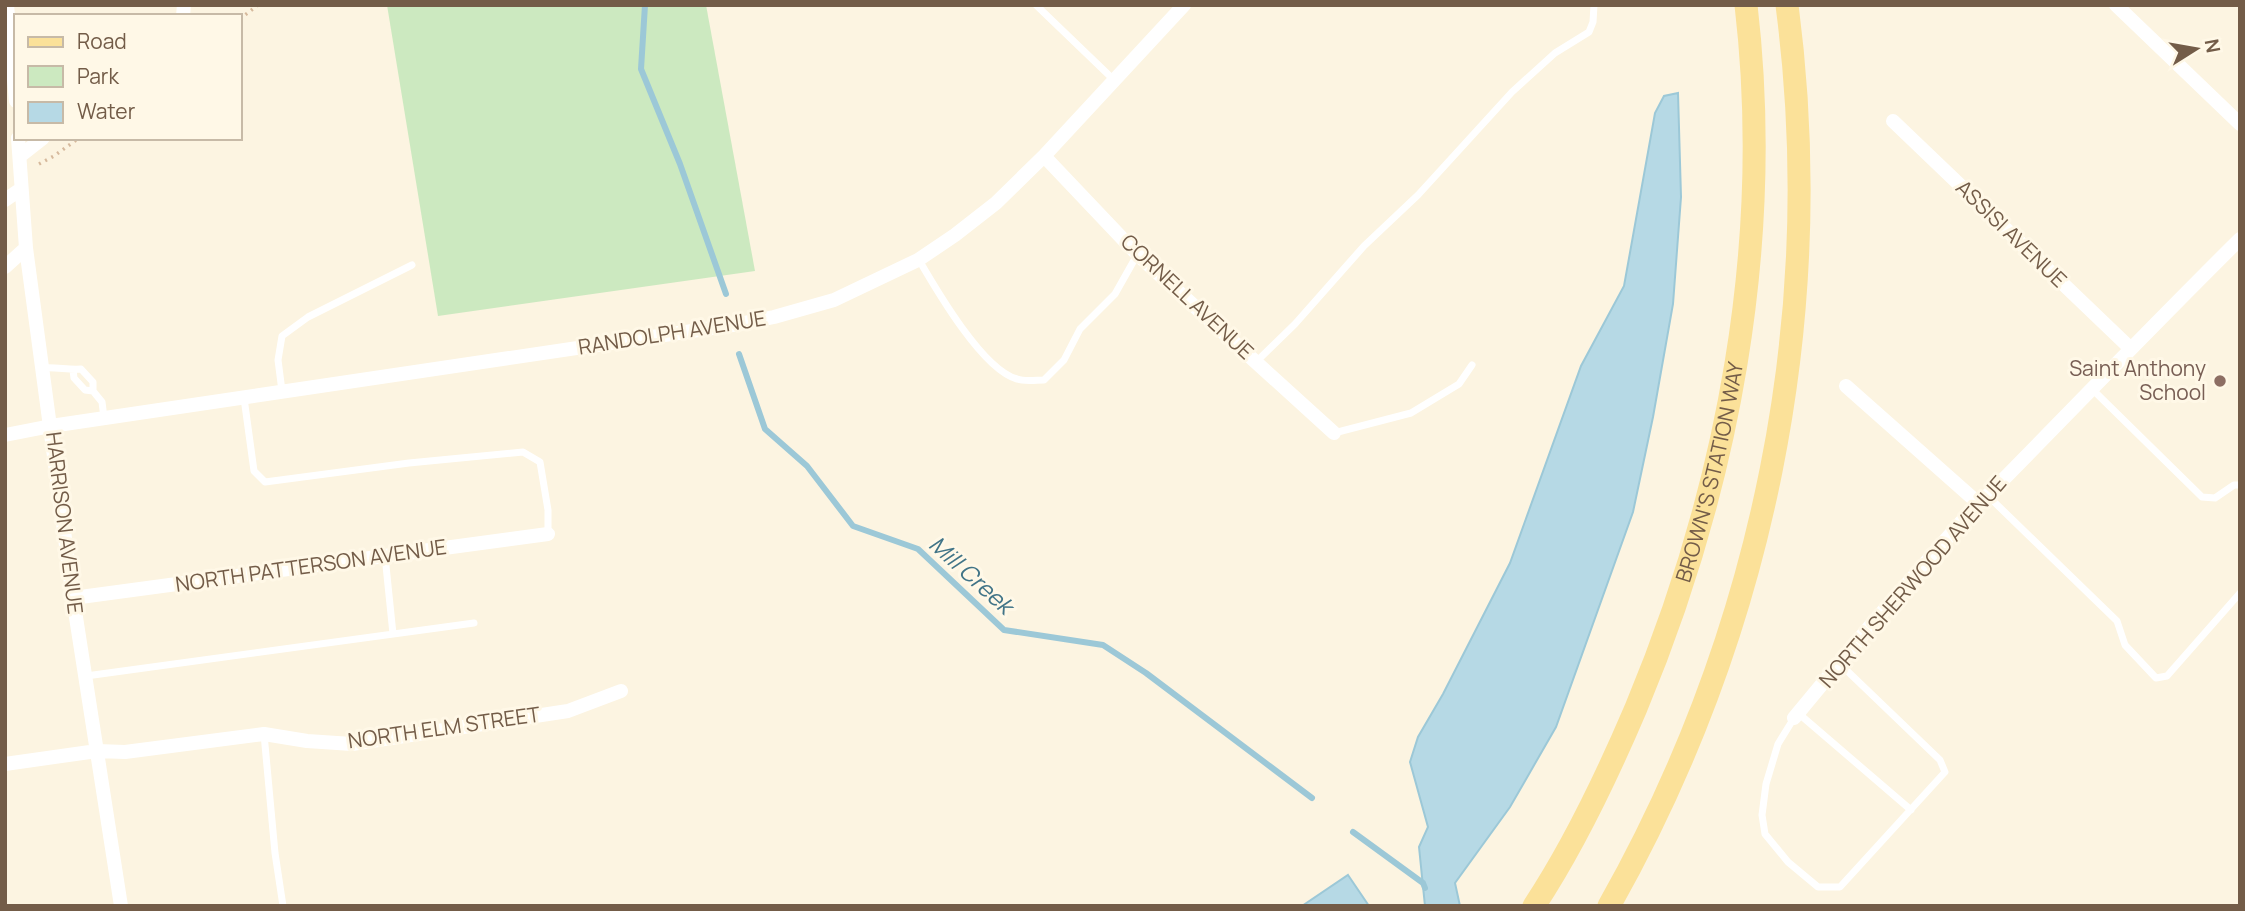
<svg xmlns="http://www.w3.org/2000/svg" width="2245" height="911" viewBox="0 0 2245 911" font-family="Manrope,sans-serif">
<rect width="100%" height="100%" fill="#fcf4e1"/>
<path fill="#cce9c0" d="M 387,5 L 706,5 L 755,271 L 438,316 Z"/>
<path fill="#b6d9e5" stroke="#9cc8d7" stroke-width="2" d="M 1678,93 L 1681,197 L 1673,304 L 1653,417 L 1633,512 L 1556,727 L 1510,807 L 1455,883 L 1460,906 L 1425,906 L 1419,847 L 1428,827 L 1410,762 L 1418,737 L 1443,694 L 1510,563 L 1581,366 L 1624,286 L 1655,113 L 1664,96 Z
M 1348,875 L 1369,906 L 1302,906 Z"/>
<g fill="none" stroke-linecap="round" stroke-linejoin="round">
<path stroke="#9cc8d7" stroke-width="6" d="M 645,5 L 641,69 L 680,164 L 726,294
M 739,354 L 765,429 L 807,466 L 853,526 L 918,549 L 1004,630 L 1103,645 L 1146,673 L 1312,798
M 1353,832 L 1423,883 L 1425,888"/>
<path stroke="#d6b99c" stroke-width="3.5" stroke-dasharray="2 5" stroke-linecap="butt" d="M 240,19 L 258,5
M 39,164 L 54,156 L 79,138"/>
<path stroke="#fff" stroke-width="7" d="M 1036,5 L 1114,80
M 919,260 C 937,291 983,370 1017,379 C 1025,382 1036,380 1044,380 L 1064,360 L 1080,329 L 1115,294 L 1137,255
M 1256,362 L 1295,324 L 1364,246 L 1418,195 L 1512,92 L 1555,53 L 1589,32 L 1593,22 L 1594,5
M 43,368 C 57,367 68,370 81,369 L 93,382 L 93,391 L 85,390 L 74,378 L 73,370
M 2092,389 L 2202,497 L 2215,498 L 2234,485 L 2240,485
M 93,391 L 102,402 L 104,418
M 282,391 L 278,360 L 282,336 L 308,317 L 412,265
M 244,398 L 254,471 L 265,482 L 409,463 L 523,452 L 540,462 L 548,510 L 548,534
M 1334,433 L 1411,413 L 1459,384 L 1472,365
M 1988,496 L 2117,621 L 2125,645 L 2156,678 L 2167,676 L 2240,593
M 385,556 L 393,634
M 86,676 L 474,623
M 1798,713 L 1911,810
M 1794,718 L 1778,744 L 1766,784 L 1762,815 L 1765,834 L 1788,862 L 1818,887 L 1840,887 L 1945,772 L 1940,760 L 1840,664
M 264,734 L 275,853 L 283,906"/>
<path stroke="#fff" stroke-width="14" d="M 7,5 L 16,101
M 2116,5 L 2240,124
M 183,16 L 184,5
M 1893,121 L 2130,348
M 18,138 L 26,248 L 73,598 L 121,906
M 20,156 L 43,138
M 1044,156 L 1138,255 L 1334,433
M 5,200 L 21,189
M 5,267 L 26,248
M 1846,386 L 1978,503
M 5,435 L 51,426 L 739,324 L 774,317 L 834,300 L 918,260 L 955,235 L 996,203 L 1044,156 L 1184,5
M 73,598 L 548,534
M 1794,718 L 1871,625 L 1978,503 L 1988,495 C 2072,410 2155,323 2240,239
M 5,764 L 97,751 L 125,752 L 264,734 L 307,741 L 352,744 L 568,711 L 621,691"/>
<g stroke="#fbe199" stroke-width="23">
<path id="s1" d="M 1534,906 C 1575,844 1607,776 1636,708 C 1728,488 1774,244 1746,5"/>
<path d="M 1609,906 C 1763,633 1828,317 1787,5"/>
</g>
</g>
<circle fill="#8d6e63" stroke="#fff8e7" stroke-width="2.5" cx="2220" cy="381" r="7"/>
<g text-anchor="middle" stroke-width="6" stroke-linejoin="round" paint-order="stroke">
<g font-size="21" fill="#735c48" stroke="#fff8e7">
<text transform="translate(2011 234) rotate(44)" y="7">ASSISI AVENUE</text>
<text transform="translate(1187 297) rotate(43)" y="7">CORNELL AVENUE</text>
<text transform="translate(672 333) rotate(-9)" y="7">RANDOLPH AVENUE</text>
<text dy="7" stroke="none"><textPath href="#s1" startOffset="471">BROWN'S STATION WAY</textPath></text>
<text transform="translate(64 523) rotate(83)" y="7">HARRISON AVENUE</text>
<text transform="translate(311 566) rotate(-8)" y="7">NORTH PATTERSON AVENUE</text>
<text transform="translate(1913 582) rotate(-49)" y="7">NORTH SHERWOOD AVENUE</text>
<text transform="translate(444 728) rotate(-8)" y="7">NORTH ELM STREET</text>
</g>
<g font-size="21" fill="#785e54" stroke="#fff8e7" text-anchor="end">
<text x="2206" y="376">Saint Anthony<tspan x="2206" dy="24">School</tspan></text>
</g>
<g font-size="23" font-style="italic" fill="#417487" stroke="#fff8e7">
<text transform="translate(971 575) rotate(42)" y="8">Mill Creek</text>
</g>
</g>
<rect width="2245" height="911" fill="none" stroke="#735c48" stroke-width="14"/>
<rect x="14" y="14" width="228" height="126" fill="#fff8e7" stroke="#c7baa7" stroke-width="2"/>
<rect x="28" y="37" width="35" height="10" fill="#fbe199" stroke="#c7baa7" stroke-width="2"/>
<text x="77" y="49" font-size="21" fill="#735c48">Road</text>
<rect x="28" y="66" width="35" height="21" fill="#cce9c0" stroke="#c7baa7" stroke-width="2"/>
<text x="77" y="84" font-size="21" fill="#735c48">Park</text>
<rect x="28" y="102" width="35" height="21" fill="#b6d9e5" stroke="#c7baa7" stroke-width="2"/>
<text x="77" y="119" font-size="21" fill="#735c48">Water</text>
<g transform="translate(2196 49) rotate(79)" stroke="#fff8e7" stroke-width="5" paint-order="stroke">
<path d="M0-5L12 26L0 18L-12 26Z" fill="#735c48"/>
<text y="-10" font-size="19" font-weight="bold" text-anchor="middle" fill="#735c48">N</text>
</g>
</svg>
